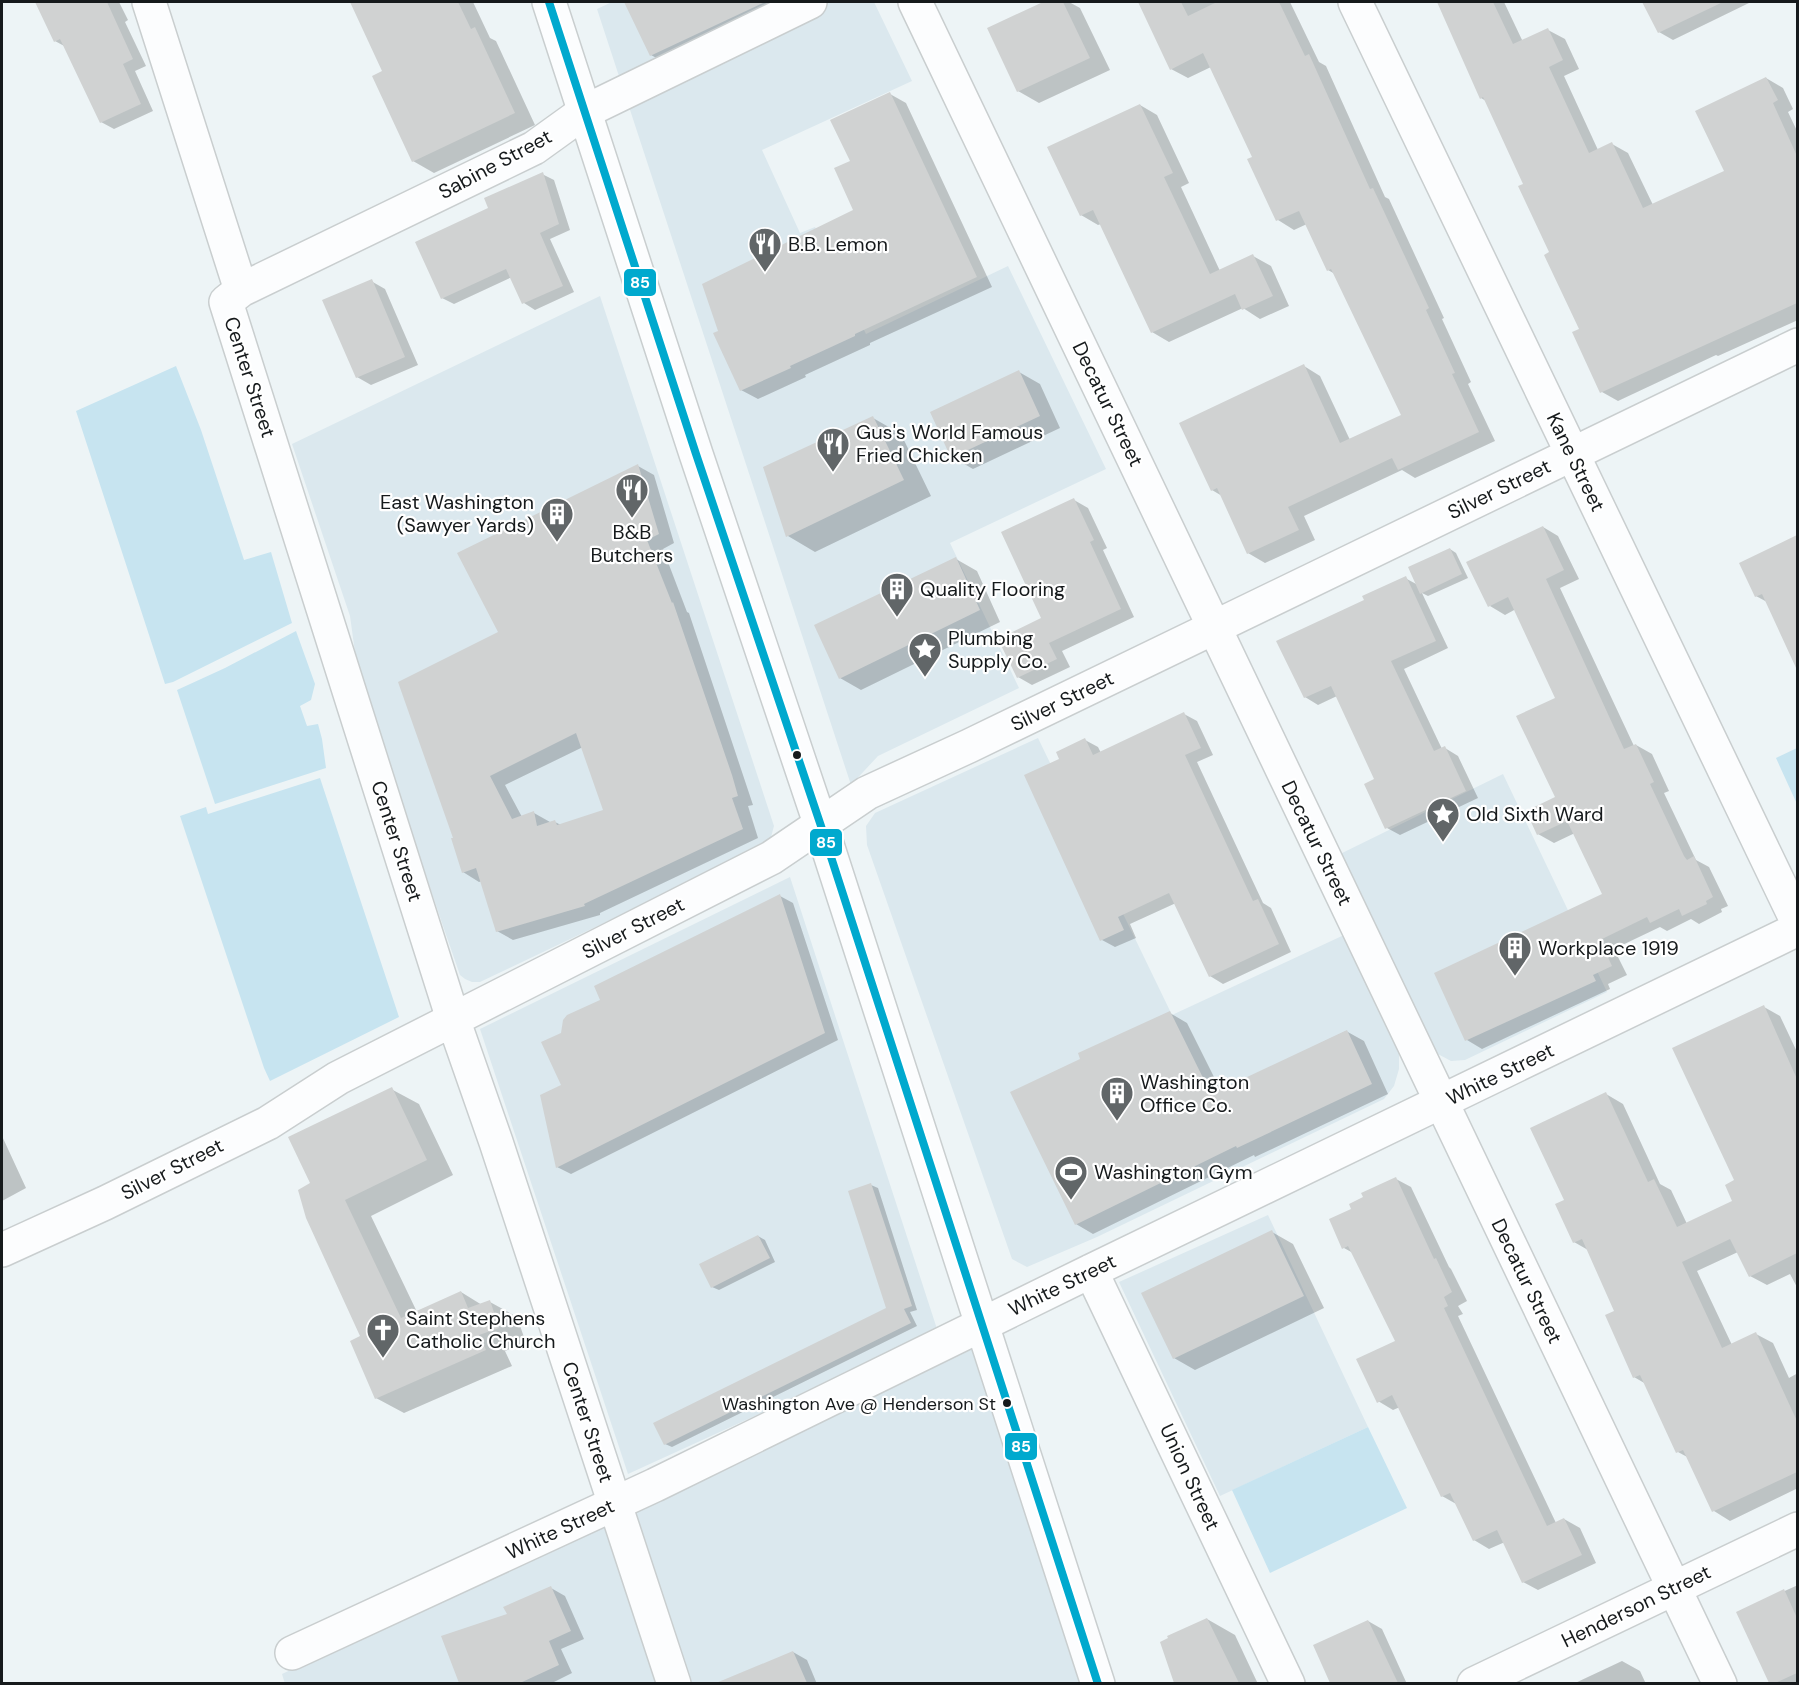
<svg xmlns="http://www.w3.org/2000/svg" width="1799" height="1685" viewBox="0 0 1799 1685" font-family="'DM Sans',sans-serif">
<rect width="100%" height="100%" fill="#edf4f6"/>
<path fill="#dbe8ee" d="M 612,2 L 874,2 L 912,81 L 762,150 L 800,233 L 815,227 L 866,334 L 1008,266 L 1106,469 L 950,543 L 1019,688 L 878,756 L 851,785 L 597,9 Z
M 600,296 L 774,826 L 771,837 L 721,867 L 480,982 L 472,982 L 465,979 L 460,975 L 443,926 L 358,674 L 350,616 L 292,444 Z
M 1038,738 L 1172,1015 L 1344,935 L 1399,1052 L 1399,1069 L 1394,1086 L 1384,1099 L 1097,1237 L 1027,1267 L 1012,1259 L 867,845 L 866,826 L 875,813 Z
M 1503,774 L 1607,992 L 1465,1060 L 1451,1061 L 1436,1053 L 1334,857 Z
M 790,877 L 938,1332 L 628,1474 L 480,1029 Z
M 1268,1215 L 1368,1427 L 1220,1496 L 1119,1282 Z
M 971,1345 L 1082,1683 L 688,1683 L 633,1512 Z
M 603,1522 L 656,1683 L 285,1684 L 282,1674 Z"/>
<path fill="#c7e4f0" d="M 176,366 L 201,430 L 244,560 L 271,552 L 292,623 L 173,682 L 165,684 L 76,411 Z
M 296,631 L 315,684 L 311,700 L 300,706 L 307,726 L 318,724 L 322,739 L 326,768 L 215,804 L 177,690 L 225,668 Z
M 1797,748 L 1797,804 L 1776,758 Z
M 320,778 L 399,1017 L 270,1081 L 264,1068 L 180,816 L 206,807 L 208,814 Z
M 1368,1427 L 1407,1508 L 1270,1573 L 1232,1490 Z"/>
<path fill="#0003" fill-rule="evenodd" d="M 37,2 L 119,2 L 128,20 L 125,22 L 146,66 L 135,71 L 153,111 L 114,129 L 101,122 L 66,47 L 55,41 Z
M 352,2 L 473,2 L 490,38 L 496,41 L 535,125 L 434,173 L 413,161 L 384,71 Z
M 626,2 L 767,2 L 773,15 L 669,65 L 651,55 Z
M 1047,2 L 1069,2 L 1080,8 L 1110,70 L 1039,103 L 1018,91 L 989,29 Z
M 1139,2 L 1290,2 L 1319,62 L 1326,66 L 1385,197 L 1389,199 L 1444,318 L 1442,319 L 1471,382 L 1468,384 L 1495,441 L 1415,478 L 1402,470 L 1304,516 L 1315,540 L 1265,563 L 1248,553 L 1222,496 L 1212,490 L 1304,366 L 1320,376 L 1350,440 L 1403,416 L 1335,274 L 1328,270 L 1307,224 L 1294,230 L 1278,220 L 1249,160 L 1254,158 L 1211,67 L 1188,78 L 1171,69 Z
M 1438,2 L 1504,2 L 1523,42 L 1548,30 L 1565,39 L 1579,69 L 1564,76 L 1598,150 L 1612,144 L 1628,153 L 1653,205 L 1726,171 L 1766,78 L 1783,88 L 1793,109 L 1788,112 L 1798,133 L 1798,320 L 1718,356 L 1716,355 L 1618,401 L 1602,392 L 1581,330 L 1525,185 L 1486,101 L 1481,98 Z
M 1644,2 L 1748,2 L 1749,3 L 1673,40 L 1659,32 Z
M 890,94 L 906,103 L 992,287 L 870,343 L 870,345 L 805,375 L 806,377 L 758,399 L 741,390 L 855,211 Z
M 1140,105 L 1157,115 L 1189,183 L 1181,187 L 1220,271 L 1253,256 L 1271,266 L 1289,306 L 1260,319 L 1243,308 L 1169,342 L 1152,332 L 1101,224 L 1098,225 L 1081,215 Z
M 542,174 L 554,180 L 570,230 L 550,239 L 574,292 L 535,310 L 524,303 L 512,277 L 454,304 L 442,298 L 490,209 Z
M 371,281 L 385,289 L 418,365 L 371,385 L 357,377 Z
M 1019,372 L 1040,384 L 1060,428 L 973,469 L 952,457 Z
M 873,418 L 901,434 L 931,496 L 815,552 L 788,536 L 765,468 Z
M 638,466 L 654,475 L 674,543 L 663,549 L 687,612 L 689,613 L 753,805 L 748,806 L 758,838 L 600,913 L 600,915 L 513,940 L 497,931 L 482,881 L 479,882 L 463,872 L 500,633 ZM 583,747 L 605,811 L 561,825 L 555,822 L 550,822 L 534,813 L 522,817 L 505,785 Z
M 1074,500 L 1088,508 L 1107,548 L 1103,550 L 1134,617 L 1062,651 L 1070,667 L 1032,685 L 1018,677 L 1043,619 Z
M 1543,527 L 1558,536 L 1579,579 L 1560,588 L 1634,746 L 1636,745 L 1652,754 L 1669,791 L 1664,793 L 1696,860 L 1709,867 L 1728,906 L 1721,909 L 1722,912 L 1699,924 L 1691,919 L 1667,931 L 1660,927 L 1614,949 L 1627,975 L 1608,984 L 1610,989 L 1482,1049 L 1467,1040 L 1436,974 L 1604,895 L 1575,833 L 1554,843 L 1538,834 L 1557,798 L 1557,698 L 1516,609 L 1505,615 L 1490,606 Z
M 1798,537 L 1798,666 L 1767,602 L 1756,596 L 1741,564 Z
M 1450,549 L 1456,553 L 1468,578 L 1428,596 L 1422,593 L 1448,648 L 1404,669 L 1442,749 L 1445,748 L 1458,756 L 1478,798 L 1400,835 L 1387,828 L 1376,780 L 1337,696 L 1318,705 L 1305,697 L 1366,601 L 1405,578 L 1418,585 Z
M 956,559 L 977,571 L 1000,622 L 861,690 L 840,678 Z
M 1184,714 L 1197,721 L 1213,755 L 1197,762 L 1263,903 L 1271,908 L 1291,952 L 1223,984 L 1210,976 L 1176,903 L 1130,924 L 1136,938 L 1115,947 L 1102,940 L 1061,759 L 1085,740 L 1098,747 L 1101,753 Z
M 780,896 L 793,903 L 838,1040 L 571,1174 L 557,1167 L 563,1085 L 602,1000 Z
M 1764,1007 L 1780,1016 L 1798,1054 L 1798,1289 L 1790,1274 L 1767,1285 L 1750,1276 L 1738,1252 L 1697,1271 L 1732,1345 L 1756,1334 L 1773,1343 L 1789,1378 L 1798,1373 L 1798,1488 L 1730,1521 L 1714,1511 L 1689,1458 L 1678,1452 L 1646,1384 L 1634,1377 L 1616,1311 L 1588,1250 L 1574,1242 L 1566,1200 L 1606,1094 L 1623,1104 L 1660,1184 L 1671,1190 L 1687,1224 L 1734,1202 Z
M 1170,1013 L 1187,1023 L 1221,1091 L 1346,1031 L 1364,1041 L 1388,1094 L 1255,1157 L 1254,1155 L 1093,1234 L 1076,1224 L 1082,1059 Z
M 391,1089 L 419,1104 L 453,1175 L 371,1216 L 417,1312 L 461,1292 L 482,1305 L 490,1302 L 517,1317 L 526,1343 L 505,1351 L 512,1366 L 404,1413 L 376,1398 L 362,1337 L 312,1184 Z
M 2,1136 L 26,1188 L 2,1201 Z
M 1396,1179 L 1411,1187 L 1449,1267 L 1451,1269 L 1467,1301 L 1458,1306 L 1463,1314 L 1458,1316 L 1556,1523 L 1564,1519 L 1580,1528 L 1596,1563 L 1538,1590 L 1523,1582 L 1505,1542 L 1489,1549 L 1474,1540 L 1458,1505 L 1442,1496 L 1400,1407 L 1393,1410 L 1378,1401 L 1398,1341 L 1353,1253 L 1344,1248 L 1353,1209 Z
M 871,1185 L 878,1188 L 917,1310 L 910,1312 L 917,1326 L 672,1447 L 665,1444 L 888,1309 Z
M 1272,1232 L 1293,1244 L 1324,1308 L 1195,1370 L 1174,1358 Z
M 758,1236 L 765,1240 L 775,1262 L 719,1290 L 712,1287 Z
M 1798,1585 L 1798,1684 L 1771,1684 L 1738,1612 Z
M 551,1588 L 565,1596 L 584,1639 L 561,1649 L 572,1673 L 550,1684 L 460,1684 L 443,1637 L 509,1615 Z
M 1207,1619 L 1235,1635 L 1258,1684 L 1176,1684 L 1162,1643 Z
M 1368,1621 L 1382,1629 L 1407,1684 L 1332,1684 L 1315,1646 Z
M 793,1652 L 807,1660 L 817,1684 L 745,1684 L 741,1674 Z
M 1622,1661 L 1640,1671 L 1646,1684 L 1573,1684 Z"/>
<path fill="#d0d2d2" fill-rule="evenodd" d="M 35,2 L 107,2 L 133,59 L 123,64 L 141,104 L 100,123 L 60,39 L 54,42 Z
M 350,2 L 458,2 L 471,29 L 475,27 L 515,113 L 412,162 L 372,76 L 382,71 Z
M 624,2 L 765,2 L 650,56 Z
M 1043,2 L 1063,2 L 1090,58 L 1017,92 L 987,28 Z
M 1138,2 L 1181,2 L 1188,16 L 1217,2 L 1279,2 L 1305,56 L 1309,54 L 1370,189 L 1373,188 L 1429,308 L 1426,310 L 1455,373 L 1452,374 L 1479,432 L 1398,470 L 1392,458 L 1288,507 L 1299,530 L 1247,554 L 1217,488 L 1211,491 L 1179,423 L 1304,364 L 1340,443 L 1401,415 L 1331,269 L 1327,271 L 1299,211 L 1276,221 L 1247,159 L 1252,157 L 1203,53 L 1170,70 Z
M 1437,2 L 1493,2 L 1513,44 L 1548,28 L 1563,60 L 1549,67 L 1589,153 L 1612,142 L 1643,208 L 1724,171 L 1695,111 L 1766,77 L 1778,100 L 1773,103 L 1797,156 L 1797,303 L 1600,393 L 1572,332 L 1579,329 L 1544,255 L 1549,252 L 1518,186 L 1523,184 L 1483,97 L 1480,99 Z
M 1642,2 L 1723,2 L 1658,33 Z
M 890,92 L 977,277 L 855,334 L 855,336 L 790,366 L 791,368 L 740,391 L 713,333 L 718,331 L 702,284 L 853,210 L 834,168 L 850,161 L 830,120 Z
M 1140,104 L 1173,173 L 1164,177 L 1210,274 L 1253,254 L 1273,296 L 1242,310 L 1235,294 L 1151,333 L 1093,210 L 1080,216 L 1047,147 Z
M 543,172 L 559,224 L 540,233 L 563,286 L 522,304 L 506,269 L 441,299 L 415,242 L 488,208 L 484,198 Z
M 372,279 L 405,357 L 356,378 L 322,300 Z
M 1019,370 L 1040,416 L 951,458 L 930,412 Z
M 873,416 L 904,480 L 786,537 L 763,467 Z
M 638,464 L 659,534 L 647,540 L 672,603 L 673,602 L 732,775 L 738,796 L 732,798 L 743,829 L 584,904 L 585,906 L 496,932 L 476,868 L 462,873 L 451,838 L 453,838 L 398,682 L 498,632 L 457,553 ZM 576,733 L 603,810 L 557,825 L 555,820 L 537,826 L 534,811 L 512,819 L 490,776 Z
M 1074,498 L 1094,540 L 1090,542 L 1121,609 L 1049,643 L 1057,659 L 1017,678 L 998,639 L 1041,618 L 1001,532 Z
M 1543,526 L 1564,570 L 1546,579 L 1624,749 L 1636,744 L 1654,782 L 1650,784 L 1684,856 L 1687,860 L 1694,856 L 1713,897 L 1706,901 L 1707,904 L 1682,916 L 1679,909 L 1650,923 L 1647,917 L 1600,940 L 1612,966 L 1593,975 L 1596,981 L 1465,1041 L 1434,973 L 1602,894 L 1567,821 L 1537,835 L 1526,811 L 1555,797 L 1516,716 L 1555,698 L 1508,597 L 1488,607 L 1466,562 Z
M 1797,535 L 1797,670 L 1762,594 L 1755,597 L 1739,563 Z
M 1450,548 L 1462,574 L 1420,594 L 1408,567 Z
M 956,557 L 980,610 L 839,679 L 814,625 Z
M 1406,576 L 1436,641 L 1391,661 L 1434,751 L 1445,746 L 1466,791 L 1385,829 L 1364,784 L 1374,779 L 1331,686 L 1304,698 L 1276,641 L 1364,600 L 1362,596 Z
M 1184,712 L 1201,748 L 1185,755 L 1253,901 L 1258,899 L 1279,944 L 1209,977 L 1169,893 L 1118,917 L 1124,930 L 1100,941 L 1024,775 L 1059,759 L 1056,752 L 1085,738 L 1093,755 Z
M 780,894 L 825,1033 L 556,1168 L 540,1095 L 561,1085 L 541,1042 L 561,1033 L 563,1020 L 567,1015 L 600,1000 L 594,986 Z
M 1764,1005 L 1797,1079 L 1797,1253 L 1749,1277 L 1730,1239 L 1682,1262 L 1722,1348 L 1756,1332 L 1797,1421 L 1797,1472 L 1712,1512 L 1683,1450 L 1676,1453 L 1640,1375 L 1633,1378 L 1605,1315 L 1614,1311 L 1582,1239 L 1573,1243 L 1555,1204 L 1564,1200 L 1530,1128 L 1606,1092 L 1648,1182 L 1654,1179 L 1677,1227 L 1732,1201 L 1725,1185 L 1734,1180 L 1672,1048 Z
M 1170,1011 L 1211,1094 L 1347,1030 L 1372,1084 L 1237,1148 L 1236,1146 L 1075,1225 L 1010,1092 L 1080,1059 L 1078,1053 Z
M 392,1087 L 427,1160 L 345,1200 L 401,1318 L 461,1291 L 468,1308 L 490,1300 L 499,1328 L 479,1335 L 486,1350 L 375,1399 L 350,1341 L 360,1336 L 306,1218 L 298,1190 L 310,1183 L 288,1137 Z
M 1396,1177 L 1434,1259 L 1436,1258 L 1452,1292 L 1444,1297 L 1448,1306 L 1444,1308 L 1547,1526 L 1564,1518 L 1582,1555 L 1522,1583 L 1497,1530 L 1473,1541 L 1450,1493 L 1441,1497 L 1392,1395 L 1377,1403 L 1356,1359 L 1395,1341 L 1348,1246 L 1342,1249 L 1329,1219 L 1351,1209 L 1349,1204 L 1363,1197 L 1361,1193 Z
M 871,1183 L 912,1306 L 904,1309 L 911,1323 L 664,1445 L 653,1423 L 886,1308 L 848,1191 Z
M 1272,1230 L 1304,1296 L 1173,1359 L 1141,1293 Z
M 758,1235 L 770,1258 L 711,1288 L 699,1264 Z
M 551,1586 L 571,1631 L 549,1641 L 559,1665 L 520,1683 L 459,1683 L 441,1636 L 507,1614 L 503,1607 Z
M 1784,1589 L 1797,1618 L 1797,1673 L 1775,1683 L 1769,1683 L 1736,1612 Z
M 1207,1618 L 1239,1683 L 1174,1683 L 1160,1642 L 1168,1638 L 1167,1636 Z
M 1368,1620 L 1398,1683 L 1330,1683 L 1313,1645 Z
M 793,1651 L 807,1683 L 716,1683 Z"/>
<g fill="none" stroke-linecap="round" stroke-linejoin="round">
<g stroke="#c9cecf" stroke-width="36">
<path id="street" d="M 149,2 L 241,290 L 226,302 L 453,1019
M 915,2 L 1720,1684
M 1355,2 L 1798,923
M 241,290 L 534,148 L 584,112 L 810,2
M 1091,1271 L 1288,1684
M 292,1653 L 655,1485 L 1091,1271 L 1798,929
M 1474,1684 L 1798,1529"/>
</g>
<g stroke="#c9cecf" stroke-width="36">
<path id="secondary" d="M 549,2 L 696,454 L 821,826 L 1098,1684
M 453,1019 L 496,1142 L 674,1684
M 2,1250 L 105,1203 L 268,1123 L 338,1078 L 771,858 L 867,793 L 969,746 L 1798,345"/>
</g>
<use href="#street" stroke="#fcfdfe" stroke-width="33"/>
<use href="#secondary" stroke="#fcfdfe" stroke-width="33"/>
<g stroke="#fff" stroke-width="12">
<path id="bus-1" d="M 549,2 L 696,454 L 821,826 L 1098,1684"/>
</g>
<use href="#bus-1" stroke="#00a9ce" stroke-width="8"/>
</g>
<defs>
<g id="restaurant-pin" transform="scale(1.725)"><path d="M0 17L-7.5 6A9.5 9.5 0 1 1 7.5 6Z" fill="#616668" stroke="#fff"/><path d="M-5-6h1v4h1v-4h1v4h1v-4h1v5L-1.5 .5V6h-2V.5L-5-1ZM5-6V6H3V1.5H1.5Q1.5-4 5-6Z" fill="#fff"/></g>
<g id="building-pin" transform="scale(1.725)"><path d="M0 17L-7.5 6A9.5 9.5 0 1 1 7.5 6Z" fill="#616668" stroke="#fff"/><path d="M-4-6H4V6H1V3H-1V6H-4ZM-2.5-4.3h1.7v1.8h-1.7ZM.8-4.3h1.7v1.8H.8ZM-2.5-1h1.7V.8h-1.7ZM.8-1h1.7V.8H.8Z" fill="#fff"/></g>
<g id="sight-pin" transform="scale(1.725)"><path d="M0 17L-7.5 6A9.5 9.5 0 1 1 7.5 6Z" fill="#616668" stroke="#fff"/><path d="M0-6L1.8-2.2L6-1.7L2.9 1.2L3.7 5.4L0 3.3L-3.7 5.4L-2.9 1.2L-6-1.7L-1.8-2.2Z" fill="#fff"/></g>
<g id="stadium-pin" transform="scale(1.725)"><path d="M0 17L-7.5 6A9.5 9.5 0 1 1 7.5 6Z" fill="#616668" stroke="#fff"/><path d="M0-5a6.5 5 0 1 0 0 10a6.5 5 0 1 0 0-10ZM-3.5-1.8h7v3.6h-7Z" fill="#fff"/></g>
<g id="church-pin" transform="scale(1.725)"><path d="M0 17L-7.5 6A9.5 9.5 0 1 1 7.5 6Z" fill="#616668" stroke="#fff"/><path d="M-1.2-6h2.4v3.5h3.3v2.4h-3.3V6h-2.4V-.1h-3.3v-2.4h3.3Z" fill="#fff"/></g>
</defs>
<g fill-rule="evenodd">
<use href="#restaurant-pin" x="765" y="244"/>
<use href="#restaurant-pin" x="833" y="444"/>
<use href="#restaurant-pin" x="632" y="490"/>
<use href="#building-pin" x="557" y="514"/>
<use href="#building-pin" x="897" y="589"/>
<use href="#sight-pin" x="925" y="649"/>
<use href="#sight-pin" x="1443" y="814"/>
<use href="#building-pin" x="1515" y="948"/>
<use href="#building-pin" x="1117" y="1093"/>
<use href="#stadium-pin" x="1071" y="1172"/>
<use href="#church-pin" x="383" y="1330"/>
</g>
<g fill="#161a1c" stroke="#fff" stroke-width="2">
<circle cx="797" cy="755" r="5"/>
<circle cx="1007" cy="1403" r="5"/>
</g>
<g text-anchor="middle" stroke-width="4.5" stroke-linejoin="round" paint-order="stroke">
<g font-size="18" fill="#161a1c" stroke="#fff" text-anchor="end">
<text x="996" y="1410">Washington Ave @ Henderson St</text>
</g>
<g font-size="20" fill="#161a1c" stroke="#fff">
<text transform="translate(495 164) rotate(-28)" y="7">Sabine Street</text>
<text transform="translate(250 377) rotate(72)" y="7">Center Street</text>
<text transform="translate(1108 404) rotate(64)" y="7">Decatur Street</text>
<text transform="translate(1576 462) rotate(64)" y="7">Kane Street</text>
<text transform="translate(1499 489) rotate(-26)" y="7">Silver Street</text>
<text transform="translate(1062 701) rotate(-26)" y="7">Silver Street</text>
<text transform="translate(397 841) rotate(72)" y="7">Center Street</text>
<text transform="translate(1317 843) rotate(64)" y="7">Decatur Street</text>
<text transform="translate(633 928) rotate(-27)" y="7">Silver Street</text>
<text transform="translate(1500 1074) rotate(-26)" y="7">White Street</text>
<text transform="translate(172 1169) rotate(-27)" y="7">Silver Street</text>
<text transform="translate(1527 1281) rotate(64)" y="7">Decatur Street</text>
<text transform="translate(1062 1285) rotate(-26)" y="7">White Street</text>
<text transform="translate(588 1422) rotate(72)" y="7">Center Street</text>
<text transform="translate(1190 1477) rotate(65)" y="7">Union Street</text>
<text transform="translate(560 1529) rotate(-25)" y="7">White Street</text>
<text transform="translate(1636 1606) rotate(-26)" y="7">Henderson Street</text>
</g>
<g font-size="20" fill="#161a1c" stroke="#fff" text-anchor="start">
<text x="788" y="251">B.B. Lemon</text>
<text x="856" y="439">Gus's World Famous<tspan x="856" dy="23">Fried Chicken</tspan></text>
<text x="534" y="509" text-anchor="end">East Washington<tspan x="534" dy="23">(Sawyer Yards)</tspan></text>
<text x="632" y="539" text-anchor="middle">B&amp;B<tspan x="632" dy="23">Butchers</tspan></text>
<text x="920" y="596">Quality Flooring</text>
<text x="948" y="645">Plumbing<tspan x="948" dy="23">Supply Co.</tspan></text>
<text x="1466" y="821">Old Sixth Ward</text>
<text x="1538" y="955">Workplace 1919</text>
<text x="1140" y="1089">Washington<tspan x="1140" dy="23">Office Co.</tspan></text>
<text x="1094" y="1179">Washington Gym</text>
<text x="406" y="1325">Saint Stephens<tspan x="406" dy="23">Catholic Church</tspan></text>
</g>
</g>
<g stroke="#fff" stroke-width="2">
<rect x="623" y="268" width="34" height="29" rx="6" fill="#00a9ce"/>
<rect x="809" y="828" width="34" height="29" rx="6" fill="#00a9ce"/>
<rect x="1004" y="1432" width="34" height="29" rx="6" fill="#00a9ce"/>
</g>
<g font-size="16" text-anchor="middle" font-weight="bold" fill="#fff">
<text x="640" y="288">85</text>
<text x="826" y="848">85</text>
<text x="1021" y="1452">85</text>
</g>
<rect width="1799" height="1685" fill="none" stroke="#161a1c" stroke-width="6"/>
</svg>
